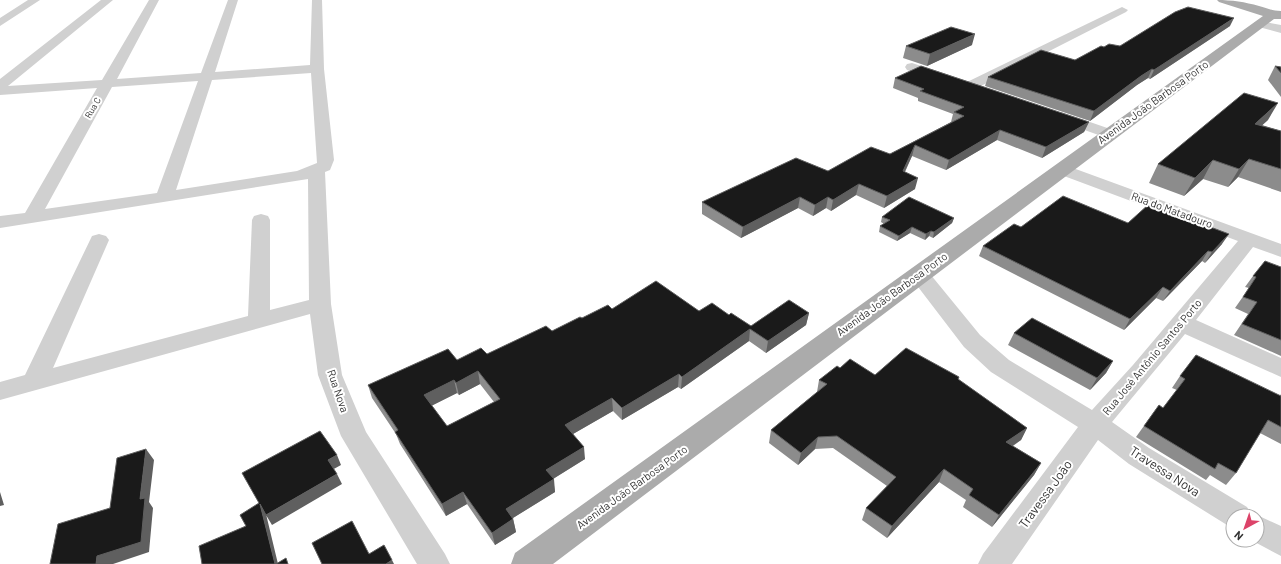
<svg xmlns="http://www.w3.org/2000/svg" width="1281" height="564" viewBox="0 0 1281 564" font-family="Barlow,sans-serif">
<rect width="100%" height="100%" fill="#fff"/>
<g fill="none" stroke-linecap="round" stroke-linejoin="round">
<path fill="#d0d0d0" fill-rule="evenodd" d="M 28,0 L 40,0 L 0,26 L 0,18 Z
M 101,0 L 113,0 L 8,86 L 102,80 L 149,0 L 159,0 L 117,79 L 201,73 L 228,0 L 238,0 L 215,72 L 310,65 L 312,0 L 322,0 L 324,69 L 334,160 L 330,170 L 325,172 L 331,304 L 342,375 L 366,432 L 445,554 L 450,564 L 417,564 L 341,436 L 318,375 L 310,314 L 0,400 L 0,382 L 25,375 L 92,236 L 99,234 L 106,236 L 109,240 L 53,368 L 248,316 L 252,220 L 254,216 L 261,214 L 268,216 L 270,220 L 270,310 L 309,300 L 308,179 L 0,228 L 0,216 L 25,213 L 97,88 L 0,95 L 0,79 ZM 311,73 L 317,163 L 297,171 L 176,190 L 212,80 ZM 198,81 L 157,193 L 45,209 L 112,87 Z
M 1122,7 L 1128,10 L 1126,12 L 975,89 L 965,89 L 963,86 L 965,83 Z
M 1259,21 L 1281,25 L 1281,33 L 1255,26 L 1253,24 L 1255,22 Z
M 912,63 L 949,75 L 951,78 L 949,81 L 944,82 L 907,70 L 905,67 L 907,64 Z
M 1061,112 L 1116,131 L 1118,134 L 1116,137 L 1110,139 L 1056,120 L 1053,117 L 1056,114 Z
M 1062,164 L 1281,244 L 1281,257 L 1253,247 L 1196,320 L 1281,358 L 1281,377 L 1185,334 L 1112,422 L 1149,448 L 1247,507 L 1252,516 L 1233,516 L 1233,528 L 1227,525 L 1129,464 L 1098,440 L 1012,564 L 978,564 L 983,554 L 1078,427 L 991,372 L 964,347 L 912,279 L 909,274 L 912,269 L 919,268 L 926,269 L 980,335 L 1009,360 L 1092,410 L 1133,365 L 1238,241 L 1056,173 L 1054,169 L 1056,165 Z
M 1257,515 L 1281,526 L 1281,556 L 1251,540 L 1257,540 L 1257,516 L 1253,516 Z"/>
<path fill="#ababab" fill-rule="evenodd" d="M 1217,0 C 1232,0 1245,2 1259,6 C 1267,8 1272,11 1281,11 L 1281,19 L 1274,19 L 553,564 L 511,564 L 515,553 L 1263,16 L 1219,2 Z"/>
</g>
<path fill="#8c8c8c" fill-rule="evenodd" d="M 1230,26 L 1150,79 L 1148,78 L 1137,85 L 1090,121 L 985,86 L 988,77 L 1075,60 L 1120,46 Z
M 972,45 L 927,66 L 903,58 L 906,46 Z
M 1275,66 L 1281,67 L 1281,97 L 1268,80 Z
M 895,78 L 1089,122 L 1084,132 L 1042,158 L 997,140 L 946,170 L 912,156 L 905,172 L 915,189 L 884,208 L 856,195 L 831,211 L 826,208 L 813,216 L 798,208 L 741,238 L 702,214 L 702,202 L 828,171 L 890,154 L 951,122 L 953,114 L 918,101 L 918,98 L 893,88 Z
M 1268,120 L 1262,125 L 1281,131 L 1281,192 L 1238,177 L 1228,187 L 1203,179 L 1184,196 L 1149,183 L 1158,164 Z
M 882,217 L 954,218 L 952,223 L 933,238 L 929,236 L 925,240 L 910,233 L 897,241 L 879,232 L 880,226 L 884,224 L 881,222 Z
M 1128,223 L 1222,244 L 1205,263 L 1202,261 L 1163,301 L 1156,298 L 1124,330 L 979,256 L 983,246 L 1021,227 Z
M 1281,267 L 1281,356 L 1234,335 L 1248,314 L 1235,308 L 1249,288 L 1245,287 L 1253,276 Z
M 612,309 L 699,311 L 729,315 L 751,326 L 809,313 L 806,325 L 766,353 L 749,341 L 681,389 L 678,387 L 622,420 L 613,411 L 573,434 L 585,459 L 553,479 L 555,492 L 513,518 L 516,532 L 495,545 L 467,504 L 446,516 L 400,444 L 396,434 L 372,398 L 368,385 L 457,360 L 487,354 L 552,331 L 582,318 ZM 480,384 L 494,402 L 447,426 L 431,406 L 457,393 L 459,395 Z
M 1014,333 L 1113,361 L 1106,373 L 1090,390 L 1008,345 Z
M 840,368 L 875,375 L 959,377 L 958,380 L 1027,428 L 1021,440 L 1013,446 L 1041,463 L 1034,475 L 992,527 L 963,507 L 966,500 L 939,482 L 887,538 L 862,520 L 866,508 L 887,486 L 833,448 L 815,449 L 798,465 L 769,443 L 771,430 L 817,392 L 819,380 Z
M 1180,376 L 1280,396 L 1281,394 L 1281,444 L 1260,433 L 1236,473 L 1226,485 L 1210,475 L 1206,480 L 1136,437 L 1159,405 L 1163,408 L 1177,390 L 1172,388 Z"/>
<path fill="#5f5f5f" d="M 1234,18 L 1230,26 L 1150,79 L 1154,70 Z
M 975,34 L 972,45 L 927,66 L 930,54 Z
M 1152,69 L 1148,78 L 1137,85 L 1090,121 L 1094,111 L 1141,76 Z
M 1278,103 L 1268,120 L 1245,141 L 1255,124 Z
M 1089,122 L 1084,132 L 1042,158 L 1046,147 Z
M 1000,130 L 997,140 L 946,170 L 949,160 Z
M 915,145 L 912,156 L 900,182 L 903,171 Z
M 1249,159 L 1238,177 L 1228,187 L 1239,169 Z
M 1213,160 L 1203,179 L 1184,196 L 1195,178 Z
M 918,178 L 915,189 L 884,208 L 887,196 Z
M 859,184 L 856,195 L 831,211 L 833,200 Z
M 800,197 L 798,208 L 741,238 L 743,227 Z
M 828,197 L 826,208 L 813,216 L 815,205 Z
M 954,218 L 952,223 L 933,238 L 934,232 Z
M 912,227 L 910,233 L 897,241 L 899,236 Z
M 931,231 L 929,236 L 925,240 L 926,234 Z
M 1229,234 L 1222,244 L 1205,263 L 1212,252 Z
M 1208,251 L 1202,261 L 1163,301 L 1170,291 Z
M 1163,287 L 1156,298 L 1124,330 L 1130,319 Z
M 809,313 L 806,325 L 766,353 L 768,341 Z
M 750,329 L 749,341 L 681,389 L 682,377 Z
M 1113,361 L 1106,373 L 1090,390 L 1097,378 Z
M 478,371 L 480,384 L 459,395 L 456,383 Z
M 679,374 L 678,387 L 622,420 L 622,408 Z
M 454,380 L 457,393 L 427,408 L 424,395 Z
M 612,398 L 613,411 L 566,438 L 565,425 Z
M 1027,428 L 1021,440 L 1000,454 L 1006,442 Z
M 818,437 L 815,449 L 798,465 L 801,453 Z
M 584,447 L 585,459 L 548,482 L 546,470 Z
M 146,449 L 154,460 L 149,502 L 153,508 L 149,552 L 113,564 L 96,564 L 97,556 L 140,499 Z
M 337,455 L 341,465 L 332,470 L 328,460 Z
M 1041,463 L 1034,475 L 992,527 L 999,515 Z
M 944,469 L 939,482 L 887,538 L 892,526 Z
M 337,474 L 342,484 L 272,525 L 266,515 Z
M 554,479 L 555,492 L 508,521 L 506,509 Z
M 0,492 L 4,505 L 0,506 Z
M 463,492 L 467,504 L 446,516 L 442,504 Z
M 260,504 L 266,514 L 278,564 L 275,564 Z
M 513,519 L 516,532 L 495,545 L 492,533 Z
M 392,560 L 394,564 L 386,564 Z"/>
<path fill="#1a1a1a" stroke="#5f5f5f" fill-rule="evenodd" d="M 1188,7 L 1234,18 L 1154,70 L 1152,69 L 1141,76 L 1094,111 L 988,77 L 1041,50 L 1075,60 L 1101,46 L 1104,47 L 1109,44 L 1120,46 L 1175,12 Z
M 951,27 L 975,34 L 930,54 L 906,46 Z
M 921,66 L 1089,122 L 1046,147 L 1000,130 L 949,160 L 915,145 L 903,171 L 918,178 L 887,196 L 859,184 L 833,200 L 828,197 L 815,205 L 800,197 L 743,227 L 702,202 L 796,158 L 828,171 L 871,147 L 890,154 L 964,116 L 954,112 L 964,107 L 920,91 L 924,89 L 895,78 Z
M 1275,66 L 1281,67 L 1281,73 Z
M 1244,93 L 1278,103 L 1255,124 L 1281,131 L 1281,169 L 1249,159 L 1239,169 L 1213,160 L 1195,178 L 1158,164 Z
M 1063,196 L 1128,223 L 1149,204 L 1229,234 L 1212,252 L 1208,251 L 1170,291 L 1163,287 L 1130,319 L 983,246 L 1014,224 L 1021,227 Z
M 909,197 L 954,218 L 934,232 L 931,231 L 926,234 L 912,227 L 899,236 L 880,226 L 890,220 L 882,217 Z
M 1265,261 L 1281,267 L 1281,340 L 1242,324 L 1257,302 L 1243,297 L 1256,277 L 1253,276 Z
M 656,281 L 699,311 L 712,303 L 729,315 L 731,313 L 751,326 L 789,300 L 809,313 L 768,341 L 750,329 L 682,377 L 679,374 L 622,408 L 612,398 L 565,425 L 584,447 L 546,470 L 554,479 L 506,509 L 513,519 L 492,533 L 463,492 L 442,504 L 395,432 L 398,430 L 368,385 L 448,349 L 457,360 L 481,348 L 487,354 L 546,326 L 552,331 L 580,317 L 582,318 L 608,305 L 612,309 ZM 478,371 L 500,399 L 447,426 L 424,395 L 454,380 L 456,383 Z
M 1032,318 L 1113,361 L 1097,378 L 1014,333 Z
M 906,348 L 959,377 L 958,379 L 1027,428 L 1006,442 L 1041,463 L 999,515 L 969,495 L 973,489 L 944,469 L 892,526 L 866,508 L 896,477 L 837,436 L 818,437 L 801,453 L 771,430 L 827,384 L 819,380 L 837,366 L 840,368 L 850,359 L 875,375 Z
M 1196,355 L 1281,396 L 1281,427 L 1268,420 L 1236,473 L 1218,463 L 1215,469 L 1144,426 L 1159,405 L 1163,408 L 1185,379 L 1180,376 Z
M 320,431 L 337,455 L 328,460 L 337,474 L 266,515 L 260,504 L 275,564 L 202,564 L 199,546 L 246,526 L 240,515 L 259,503 L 242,473 Z
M 146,449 L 140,499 L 145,498 L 141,542 L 97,556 L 96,564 L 50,564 L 58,524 L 110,508 L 117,458 Z
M 352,521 L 369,554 L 384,545 L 392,560 L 386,564 L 322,564 L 312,543 Z
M 286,558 L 288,564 L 276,564 Z"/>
<g text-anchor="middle" stroke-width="4" stroke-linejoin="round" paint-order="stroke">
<g font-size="9" fill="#333" stroke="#fff">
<text transform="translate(93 108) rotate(-60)" y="3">Rua C</text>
</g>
<g font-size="11" fill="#333" stroke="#fff">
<text transform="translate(1153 102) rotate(-36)" y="4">Avenida João Barbosa Porto</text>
<text transform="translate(1172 210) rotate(20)" y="4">Rua do Matadouro</text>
<text transform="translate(892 294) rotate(-36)" y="4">Avenida João Barbosa Porto</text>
<text transform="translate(1152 357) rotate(-50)" y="4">Rua José Antônio Santos Porto</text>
<text transform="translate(338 391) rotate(71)" y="4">Rua Nova</text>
<text transform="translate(632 487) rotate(-36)" y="4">Avenida João Barbosa Porto</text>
</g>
<g font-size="13" fill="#333" stroke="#fff">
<text transform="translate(1165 471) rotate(33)" y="5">Travessa Nova</text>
<text transform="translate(1045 494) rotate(-54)" y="5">Travessa João</text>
</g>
</g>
<g transform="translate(1245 528) rotate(220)"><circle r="19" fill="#ffffff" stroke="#adadad"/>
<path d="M0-3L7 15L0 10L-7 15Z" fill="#dc4369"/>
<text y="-6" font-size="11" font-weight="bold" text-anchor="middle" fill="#333333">N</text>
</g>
</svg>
